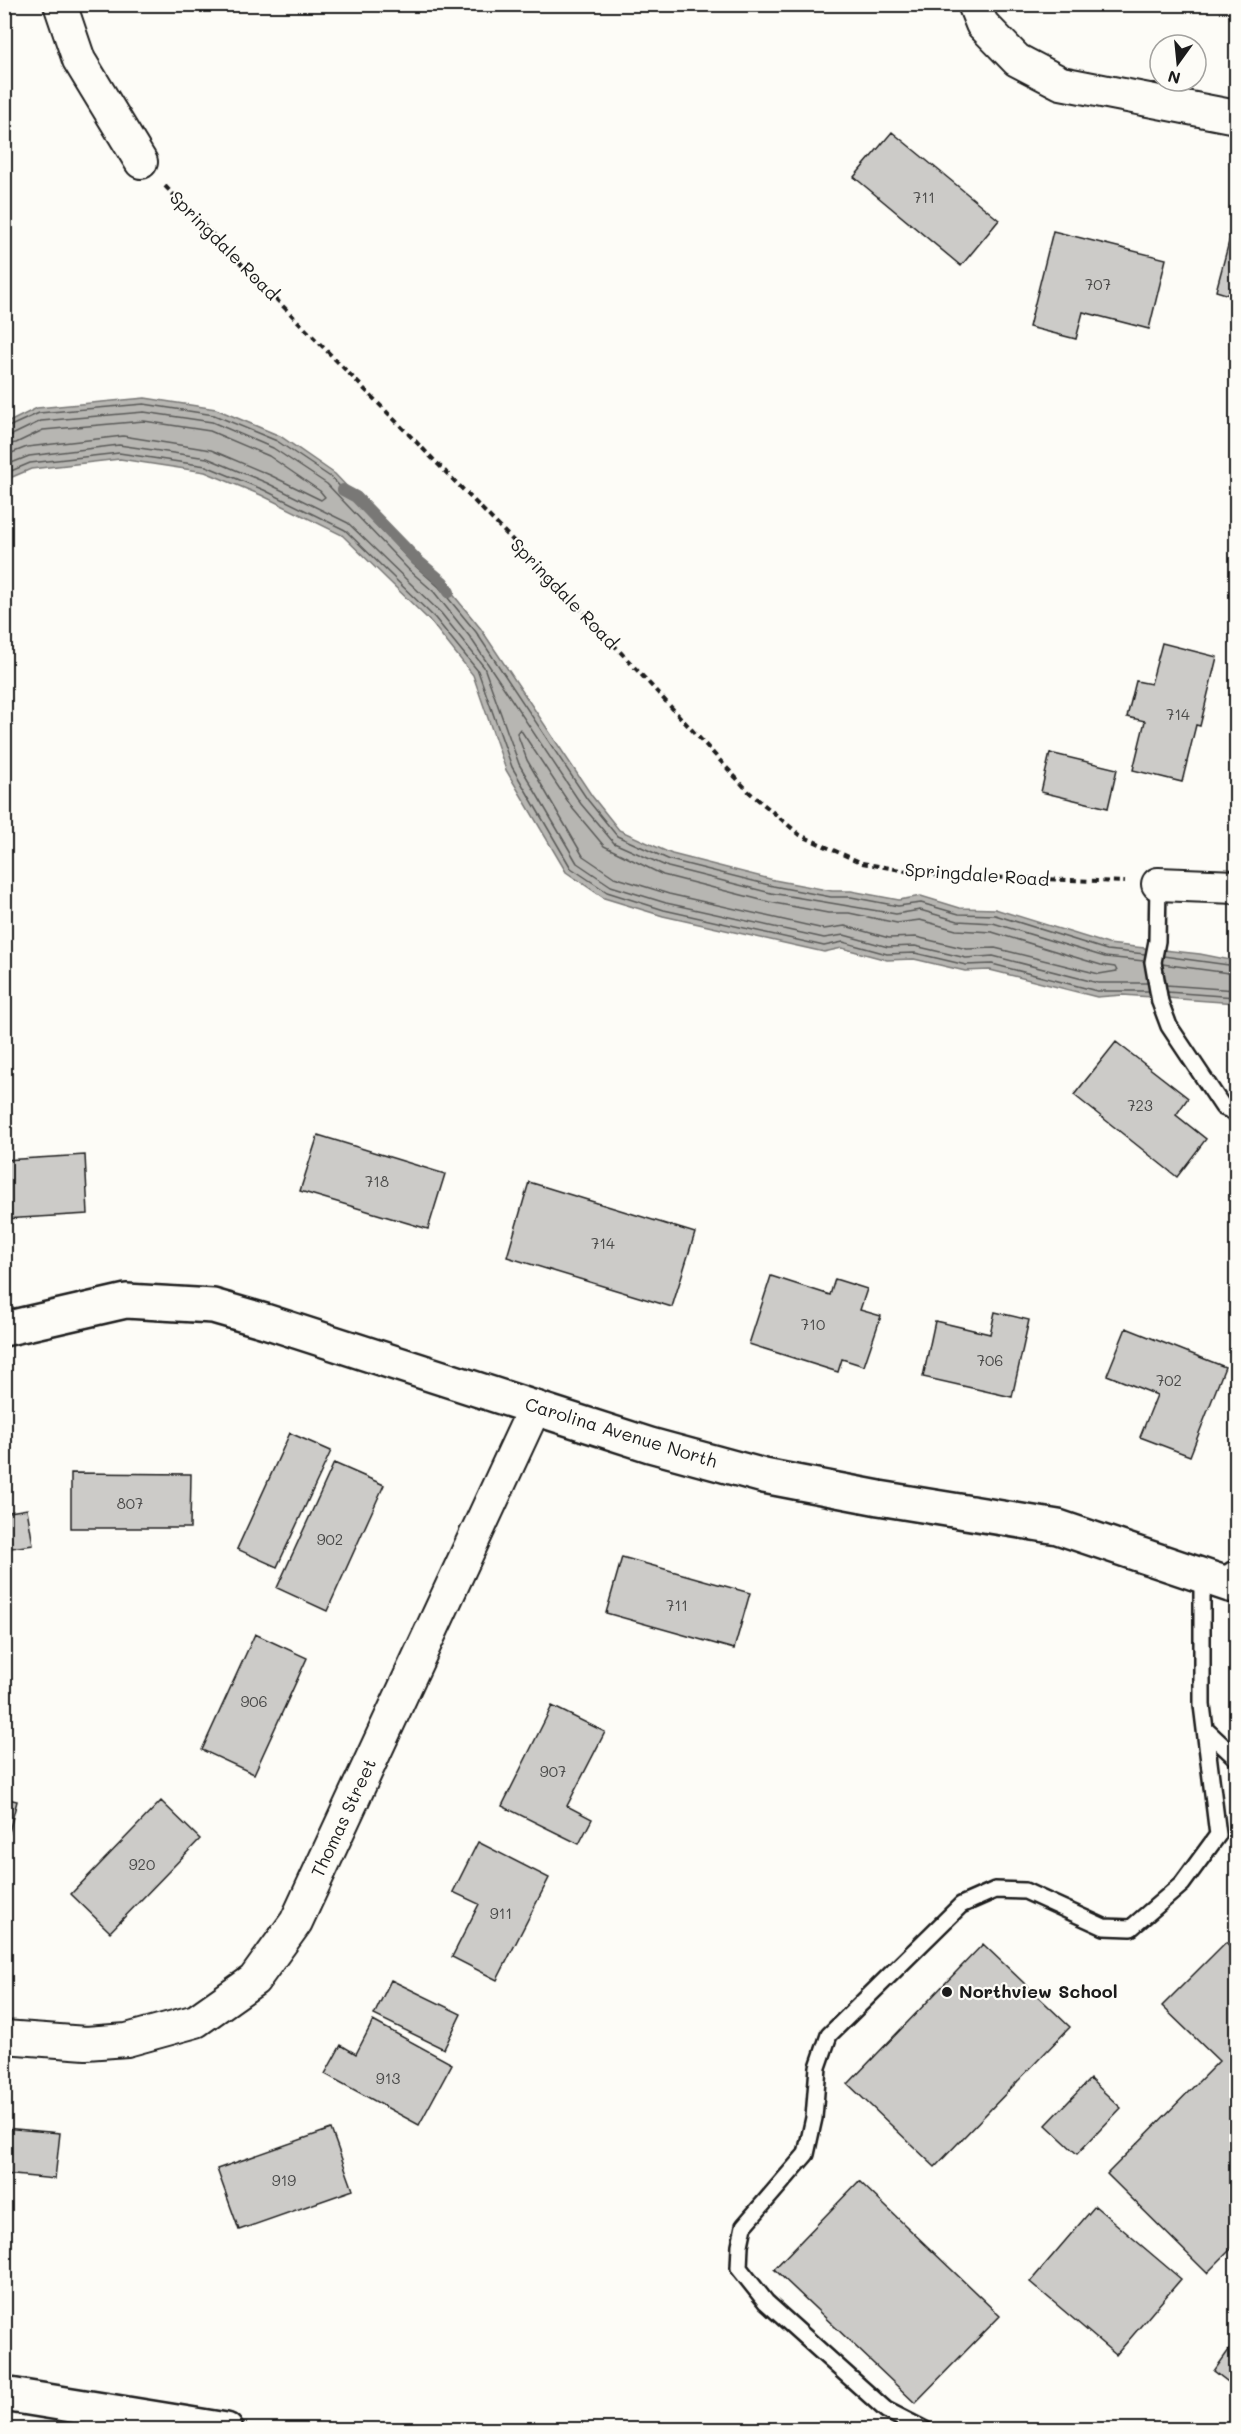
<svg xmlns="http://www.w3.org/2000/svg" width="1241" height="2434" viewBox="0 0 1241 2434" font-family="Mali,sans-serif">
<rect width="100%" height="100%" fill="#fdfcf7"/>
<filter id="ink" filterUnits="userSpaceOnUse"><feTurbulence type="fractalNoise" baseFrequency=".0167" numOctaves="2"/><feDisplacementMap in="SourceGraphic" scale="12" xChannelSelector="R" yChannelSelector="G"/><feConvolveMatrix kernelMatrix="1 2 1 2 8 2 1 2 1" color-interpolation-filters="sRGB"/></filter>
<g filter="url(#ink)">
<path fill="#b7b6b2" stroke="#797876" stroke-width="1.5" d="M 145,398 L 216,409 L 280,436 L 335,474 L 417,560 L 443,582 L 481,629 L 592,796 L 619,830 L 672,854 L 774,880 L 832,891 L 851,891 L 899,900 L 921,896 L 960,908 L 995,909 L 1108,944 L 1200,954 L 1236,961 L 1236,1003 L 1123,995 L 1097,997 L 990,970 L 965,971 L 914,959 L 887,960 L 842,948 L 824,952 L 663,916 L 604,898 L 566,872 L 506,770 L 473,675 L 431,622 L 342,535 L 261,495 L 205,472 L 120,459 L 31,469 L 5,480 L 5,424 L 37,408 Z"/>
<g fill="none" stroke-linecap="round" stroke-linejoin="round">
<path stroke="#5a5a58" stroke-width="1.5" d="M 4,429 L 39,413 L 144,404 L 214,415 L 277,441 L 332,478 L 413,564 L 439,587 L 476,632 L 587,799 L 617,836 L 670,860 L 773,886 L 831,897 L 851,897 L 898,906 L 921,903 L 959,914 L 995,915 L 1107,950 L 1145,954
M 4,436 L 12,435 L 41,421 L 144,412 L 212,422 L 273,448 L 327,484 L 408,569 L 434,592 L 470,637 L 581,804 L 614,843 L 668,867 L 771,893 L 896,914 L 920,910 L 958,921 L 993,923 L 1105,957 L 1144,961
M 4,445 L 16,443 L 43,430 L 144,421 L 210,431 L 269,456 L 320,491 L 325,497 L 321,500 L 270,475 L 211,450 L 123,436 L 27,447 L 4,456
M 4,466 L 29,456 L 119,445 L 207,458 L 267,483 L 348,523 L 441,613 L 484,667 L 519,764 L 577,863 L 611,886 L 666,903 L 824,938 L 844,935 L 888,947 L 915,946 L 966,958 L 993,956 L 1098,983 L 1148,983
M 4,474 L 30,463 L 119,453 L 206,466 L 264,490 L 345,530 L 435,618 L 478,671 L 512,767 L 571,868 L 607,892 L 664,910 L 824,946 L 843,942 L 887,954 L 915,953 L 966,965 L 992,964 L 1097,991 L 1149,991
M 520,729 L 573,809 L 604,846 L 663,875 L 769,902 L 828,913 L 849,913 L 897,923 L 920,920 L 956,930 L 992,932 L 1101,965 L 1115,967 L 1117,971 L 1099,974 L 995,948 L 967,949 L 916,937 L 889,938 L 845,926 L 824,929 L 669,894 L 614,877 L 583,856 L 527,760 L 517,733 Z
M 1163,956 L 1236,966
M 1162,964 L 1236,974
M 1166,985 L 1236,990
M 1167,992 L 1236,997"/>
<path stroke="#797876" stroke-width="12" d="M 343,490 L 356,497 L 417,560 L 443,582 L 449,592"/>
</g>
<path fill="#cccbc8" stroke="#1c1c1c" stroke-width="1.5" d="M 892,132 L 999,220 L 961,266 L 854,177 Z
M 1053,231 L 1166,259 L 1149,329 L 1083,312 L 1076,339 L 1029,327 Z
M 1230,238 L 1236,240 L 1236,297 L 1216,291 Z
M 1162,643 L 1217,657 L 1200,726 L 1196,725 L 1182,782 L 1133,770 L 1145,721 L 1127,717 L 1136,681 L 1151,684 Z
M 1050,753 L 1117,769 L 1108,808 L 1041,792 Z
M 1116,1042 L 1188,1098 L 1176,1115 L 1206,1139 L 1177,1177 L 1074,1095 Z
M 318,1135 L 445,1174 L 428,1229 L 300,1191 Z
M 85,1155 L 88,1214 L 4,1219 L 4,1160 Z
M 529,1182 L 695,1233 L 672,1307 L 507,1257 Z
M 771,1276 L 830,1295 L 835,1279 L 867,1289 L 860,1310 L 881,1316 L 864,1366 L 842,1359 L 838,1372 L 749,1344 Z
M 995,1312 L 1029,1320 L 1012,1397 L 923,1377 L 935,1321 L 990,1334 Z
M 1126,1328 L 1225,1367 L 1190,1456 L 1140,1437 L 1157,1395 L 1107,1375 Z
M 290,1433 L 331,1451 L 277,1567 L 237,1549 Z
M 334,1463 L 384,1485 L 327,1611 L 277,1588 Z
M 71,1473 L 191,1474 L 190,1528 L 71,1528 Z
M 27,1509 L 33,1545 L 4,1549 L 4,1513 Z
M 622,1557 L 750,1593 L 734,1649 L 606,1613 Z
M 255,1634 L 307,1658 L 254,1774 L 202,1750 Z
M 552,1706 L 605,1732 L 567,1806 L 592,1819 L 579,1844 L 502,1806 Z
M 4,1798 L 17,1801 L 4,1852 Z
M 161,1801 L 200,1839 L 110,1932 L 71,1894 Z
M 478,1842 L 549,1878 L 497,1980 L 452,1957 L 479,1904 L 453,1892 Z
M 1226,1942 L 1236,1953 L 1236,2244 L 1207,2273 L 1107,2174 L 1219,2061 L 1162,2006 Z
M 983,1944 L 1070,2027 L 935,2167 L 848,2084 Z
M 391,1980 L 461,2014 L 444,2049 L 374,2015 Z
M 373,2021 L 452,2064 L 419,2125 L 325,2074 L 341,2045 L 356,2054 Z
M 1090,2079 L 1121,2108 L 1077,2154 L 1046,2125 Z
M 4,2128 L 60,2133 L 55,2179 L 4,2174 Z
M 331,2129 L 353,2190 L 239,2230 L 217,2169 Z
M 859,2181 L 1000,2316 L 915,2403 L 774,2269 Z
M 1095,2206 L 1181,2279 L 1116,2355 L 1030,2282 Z
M 1236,2340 L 1236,2388 L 1214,2371 Z"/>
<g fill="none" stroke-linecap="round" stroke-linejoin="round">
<g stroke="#1c1c1c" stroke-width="20">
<path id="service" d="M 1158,884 L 1157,941 L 1153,962 L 1160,1002 L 1169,1026 L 1223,1107 L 1236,1113
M 1205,1729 L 1236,1758
M 925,2430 L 886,2410 L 766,2302 L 739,2268 L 740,2245 L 744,2226 L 806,2154 L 814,2118 L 818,2067 L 829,2035 L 961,1905 L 995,1890 L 1025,1891 L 1104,1927 L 1131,1928 L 1182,1884 L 1218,1835 L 1202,1705 L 1202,1576"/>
</g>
<g stroke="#1c1c1c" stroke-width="36">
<path id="minor" d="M 60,4 L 79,60 L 141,162
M 974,4 L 982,24 L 1017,60 L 1061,83 L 1236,117
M 1158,884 L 1236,887
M 4,2037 L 86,2043 L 127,2040 L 196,2021 L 254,1980 L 296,1922 L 535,1407"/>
</g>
<g stroke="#1c1c1c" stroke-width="38">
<path id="tertiary" d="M 4,1329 L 126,1301 L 213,1306 L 265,1321 L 650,1445 L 764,1476 L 879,1498 L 1058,1527 L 1230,1585 L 1236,1578"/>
</g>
<g stroke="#1c1c1c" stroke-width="38">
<path id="motorway" d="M 4,2394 L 226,2430"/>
</g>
<path stroke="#1c1c1c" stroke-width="4" stroke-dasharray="6 4.5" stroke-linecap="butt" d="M 165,186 L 591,620 L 749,792 L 800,835 L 862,863 L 928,875 L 1125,882"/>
<use href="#service" stroke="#fdfcf7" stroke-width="15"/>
<use href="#minor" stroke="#fdfcf7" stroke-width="32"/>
<use href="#tertiary" stroke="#fdfcf7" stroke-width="33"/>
<use href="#motorway" stroke="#fdfcf7" stroke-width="33"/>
</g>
</g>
<circle fill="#1c1c1c" stroke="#fdfcf7" stroke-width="2" cx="947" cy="1992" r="6"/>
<g text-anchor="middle" stroke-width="4.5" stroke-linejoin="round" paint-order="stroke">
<g font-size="15" fill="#484847">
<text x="924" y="203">711</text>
<text x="1098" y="290">707</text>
<text x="1178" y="720">714</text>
<text x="1140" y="1111">723</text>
<text x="377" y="1187">718</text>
<text x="603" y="1249">714</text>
<text x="813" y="1330">710</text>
<text x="990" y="1366">706</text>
<text x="1169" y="1386">702</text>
<text x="130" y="1509">807</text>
<text x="330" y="1545">902</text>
<text x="677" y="1611">711</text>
<text x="254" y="1707">906</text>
<text x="553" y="1777">907</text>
<text x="142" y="1870">920</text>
<text x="501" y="1919">911</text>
<text x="388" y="2084">913</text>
<text x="284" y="2186">919</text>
</g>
<g font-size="18" fill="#1c1c1c" stroke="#fdfcf7">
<text transform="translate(224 246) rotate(45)" y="6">Springdale Road</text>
<text transform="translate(564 594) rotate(46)" y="6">Springdale Road</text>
<text transform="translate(977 875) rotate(4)" y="6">Springdale Road</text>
<text transform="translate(621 1433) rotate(17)" y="6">Carolina Avenue North</text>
<text transform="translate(344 1818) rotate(-65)" y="6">Thomas Street</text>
</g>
<g font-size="18" font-weight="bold" fill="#1c1c1c" stroke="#fdfcf7" text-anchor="start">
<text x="959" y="1998">Northview School</text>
</g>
</g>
<rect width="1241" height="2434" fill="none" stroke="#fdfcf7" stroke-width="24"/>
<rect x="12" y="12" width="1217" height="2410" fill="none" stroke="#1c1c1c" stroke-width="2" filter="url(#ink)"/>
<g transform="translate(1178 63) rotate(195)"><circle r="28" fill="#fdfcf7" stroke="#a3a29f" stroke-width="1.5"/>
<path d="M0-4.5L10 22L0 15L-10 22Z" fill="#1c1c1c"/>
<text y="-9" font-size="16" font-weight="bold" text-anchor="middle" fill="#1c1c1c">N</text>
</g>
</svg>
